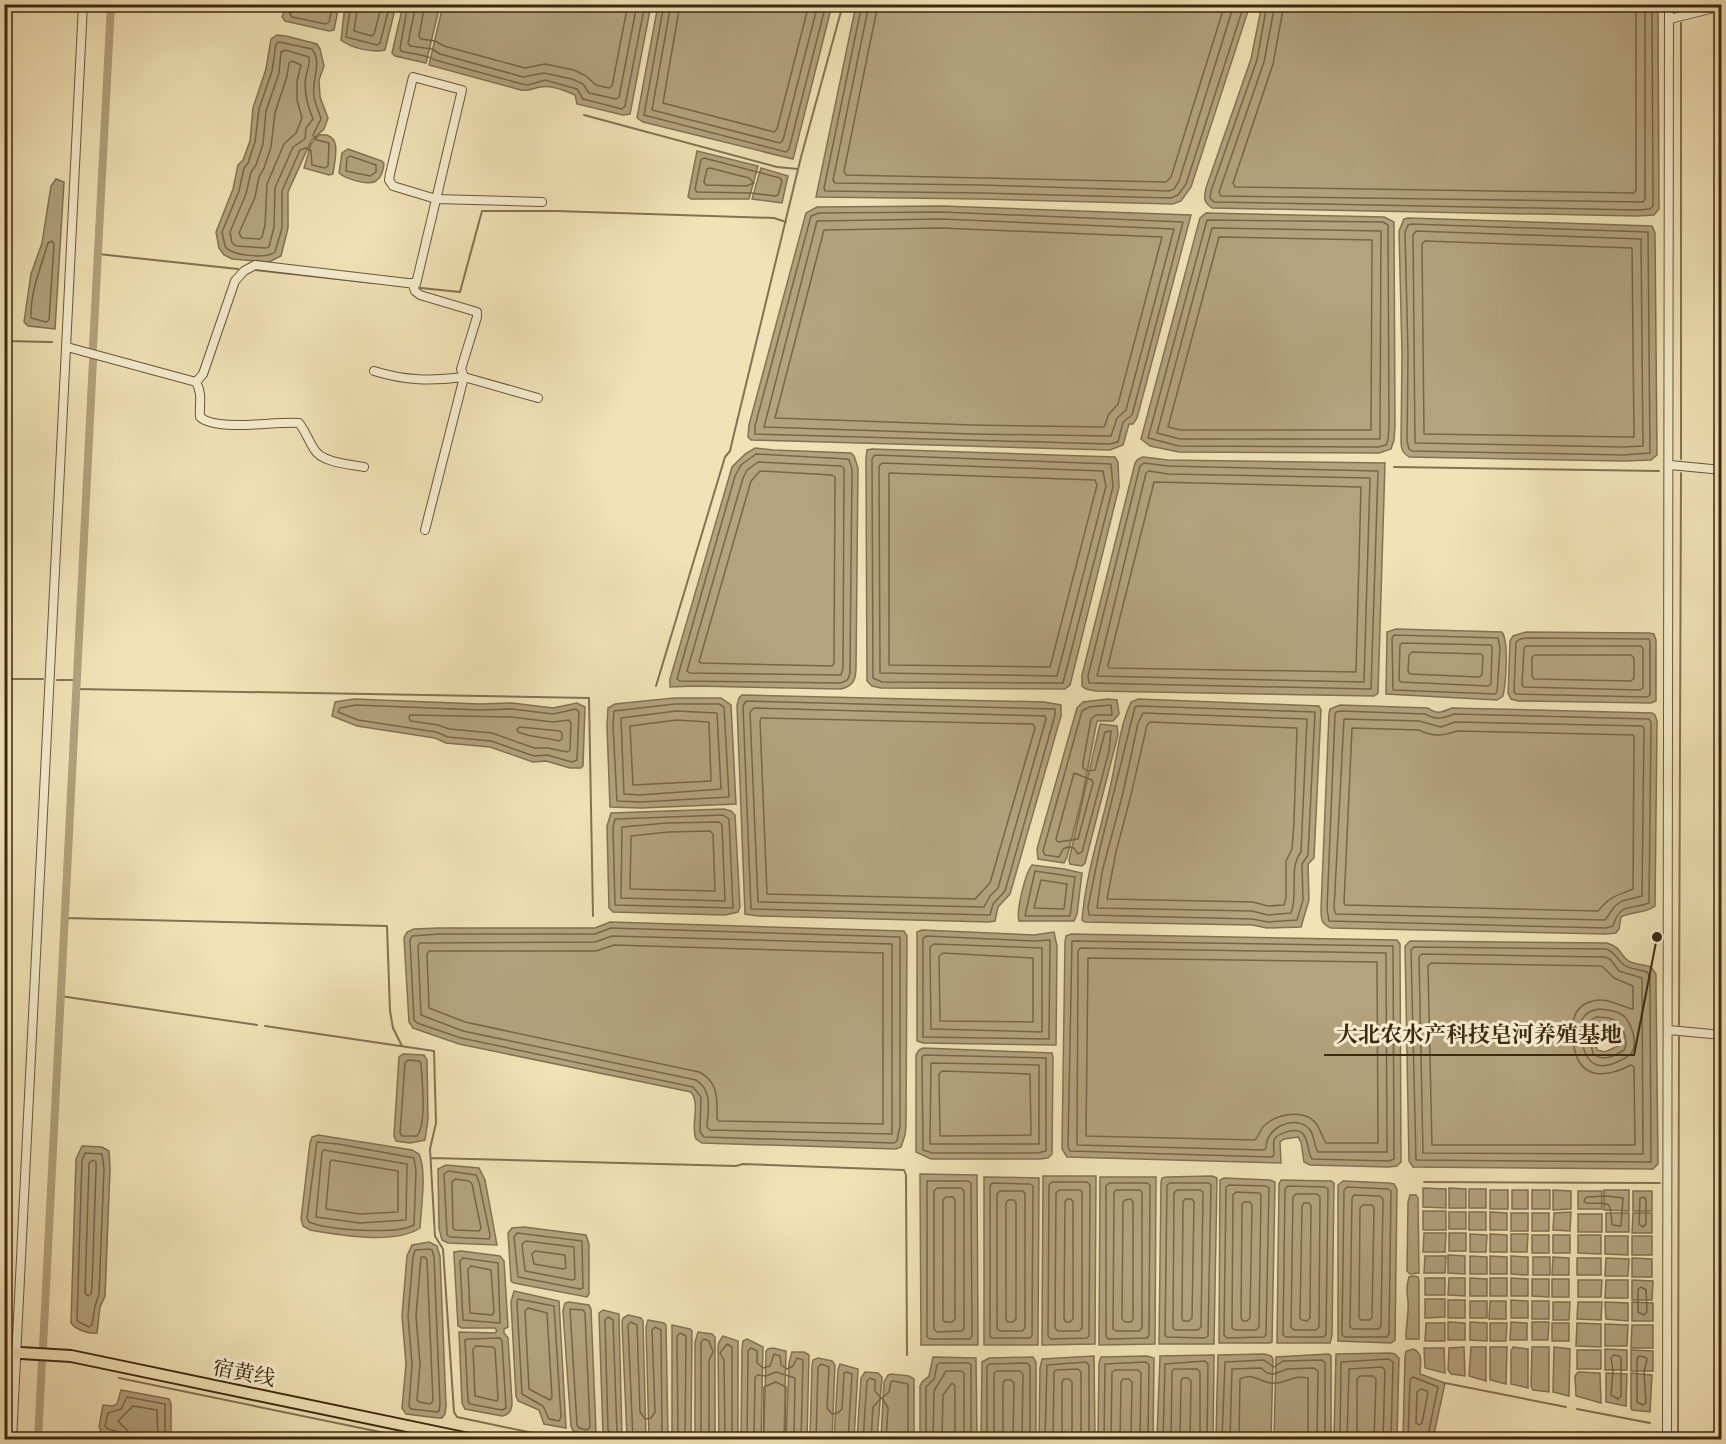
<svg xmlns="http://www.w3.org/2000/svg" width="1726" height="1444" viewBox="0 0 1726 1444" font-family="Cardo,'Noto Serif SC',serif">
<rect width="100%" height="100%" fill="#f1e3b6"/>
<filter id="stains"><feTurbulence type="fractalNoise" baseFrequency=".00333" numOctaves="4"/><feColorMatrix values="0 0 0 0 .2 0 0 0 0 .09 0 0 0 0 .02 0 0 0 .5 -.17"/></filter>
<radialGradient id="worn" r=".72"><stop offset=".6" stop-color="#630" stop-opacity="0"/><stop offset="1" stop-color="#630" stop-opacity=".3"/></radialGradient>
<path fill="#d2c39a" stroke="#877655" stroke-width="1.5" d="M 1578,1432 L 1580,1433 L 1615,1439 L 1571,1439 L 1572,1436 Z"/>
<path fill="#b3a37e" stroke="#837252" stroke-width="1.5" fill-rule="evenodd" d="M 1262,4 L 1658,5 L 1659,209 L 1654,215 L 1638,216 L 1212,208 C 1203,202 1204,198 1206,188 L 1251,59 Z
M 287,5 L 339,5 L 334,30 L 329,31 L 285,21 L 282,17 Z
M 345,5 L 396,5 L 385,50 C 372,53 351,48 341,40 Z
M 403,5 L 440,5 L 426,63 L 395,56 L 392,53 Z
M 443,5 L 651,5 L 630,114 L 623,115 L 577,104 L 575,95 C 566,91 550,85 541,87 C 533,88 529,91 521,90 L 429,65 Z
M 658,5 L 832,5 L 793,159 L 643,122 L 637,118 Z
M 856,5 L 1248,4 L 1248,11 L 1191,187 L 1181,201 L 1173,204 L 982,199 L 816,197 Z
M 277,35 L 286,36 L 317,44 L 320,49 L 324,66 L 319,80 L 320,97 L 328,118 L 324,129 L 311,141 L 288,192 L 288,228 L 281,256 L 269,262 L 232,259 L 224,255 L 219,248 L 216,232 L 233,189 L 238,165 L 243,160 L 250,141 L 253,108 L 266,69 L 271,39 Z
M 319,135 C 343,132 335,158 333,174 L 329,175 L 304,168 L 311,144 Z
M 348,149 L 382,161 L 384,164 C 383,170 382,177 376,181 C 368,186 346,179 339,173 L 342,153 Z
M 697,151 L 758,166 L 749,199 L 691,199 L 688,197 Z
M 761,168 L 788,176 L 782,203 L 752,199 Z
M 56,179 L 64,182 L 55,329 L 28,326 L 24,322 L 31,274 L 42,243 L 51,186 Z
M 942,206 L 1191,215 L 1137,418 L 1133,424 L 1129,424 L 1123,445 L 1110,450 L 751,440 L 748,437 L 749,425 L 806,213 L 817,207 Z
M 1206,213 L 1384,217 L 1394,222 L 1395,426 L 1394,440 L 1391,449 L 1379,453 L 1179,452 L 1150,446 L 1141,439 L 1200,218 Z
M 1408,218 L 1652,226 L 1655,233 L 1657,455 L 1651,460 L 1624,461 L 1409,457 C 1403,453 1401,450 1401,442 L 1402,354 L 1399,231 L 1404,219 Z
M 755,448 L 773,450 L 851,453 L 854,456 L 858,468 L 856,668 C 856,680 853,686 841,689 L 695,686 L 670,687 L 670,679 L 732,467 L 745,454 Z
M 872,449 L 1115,457 L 1118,462 L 1119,487 L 1070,685 L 1065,689 L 881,688 L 872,686 L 867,681 L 866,458 L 867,450 Z
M 1143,457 L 1168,460 L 1385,463 L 1378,693 L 1374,696 L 1096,691 L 1086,689 L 1082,686 L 1082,675 L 1135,463 L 1138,459 Z
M 1396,629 L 1502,632 C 1509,642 1506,683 1503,696 L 1497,700 L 1386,694 L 1387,632 Z
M 1526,632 L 1649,633 L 1654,634 L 1656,640 L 1656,701 L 1651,703 L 1518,701 L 1511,699 L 1508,693 L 1510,641 L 1513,636 Z
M 742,695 L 1044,702 L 1061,705 L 1061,716 L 1010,894 L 998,907 L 995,921 L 989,922 L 758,916 L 745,914 L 737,705 L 739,698 Z
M 674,698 L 721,698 L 731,705 L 736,804 L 641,808 L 610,807 L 607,726 L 608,708 L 615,704 Z
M 354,699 L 480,704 L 512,703 L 553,708 L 577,703 L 585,707 L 583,766 L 581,768 L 570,768 L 546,761 L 533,762 L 490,747 L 446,743 L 435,738 L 357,726 L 332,716 L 335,702 Z
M 1108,699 L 1117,700 L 1119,714 L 1113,721 L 1097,721 L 1082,798 L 1067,857 L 1064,863 L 1038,859 L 1037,849 L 1077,708 L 1083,702 Z
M 1138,699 L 1319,706 L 1321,710 L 1314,858 L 1308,864 L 1309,900 L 1301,927 L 1267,928 L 1252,925 L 1085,922 L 1082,920 C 1086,873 1100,833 1110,788 C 1117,759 1119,728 1131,702 Z
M 1340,705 L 1428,708 C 1437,715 1442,712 1452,708 L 1652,713 L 1655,715 L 1657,721 L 1655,906 C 1645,914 1632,911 1621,917 L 1619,929 L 1616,933 L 1606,934 L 1331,928 C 1321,924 1321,919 1321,909 L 1329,714 L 1330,709 Z
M 1100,724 L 1117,726 L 1118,735 L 1085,863 L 1082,866 L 1070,864 L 1069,860 Z
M 724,809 L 731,811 L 735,815 L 740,907 L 738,912 L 725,915 L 613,912 L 609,908 L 607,826 L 611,813 Z
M 1032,865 L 1064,869 L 1082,873 L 1077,914 L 1074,921 L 1019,921 C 1016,911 1025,874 1032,865 Z
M 610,922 L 904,931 L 907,936 L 906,1126 L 905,1135 L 901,1147 L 896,1149 L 702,1143 L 696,1139 C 690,1124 701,1105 691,1092 L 459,1044 L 413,1028 L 409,1022 L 404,938 L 407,932 L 414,929 L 438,928 L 595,928 Z
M 922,930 L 1034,935 L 1054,932 L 1057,946 L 1056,1045 L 923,1043 L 917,1041 L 917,932 Z
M 1071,934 L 1397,940 L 1400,944 L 1401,1162 L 1397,1166 L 1389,1167 L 1310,1165 L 1304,1162 L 1301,1142 L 1298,1137 L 1284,1139 L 1280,1142 L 1281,1163 L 1067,1157 L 1062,1149 L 1065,942 L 1066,936 Z
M 1410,941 L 1607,943 C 1621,948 1618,951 1626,959 C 1632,965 1644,964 1651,967 L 1656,974 L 1656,987 L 1658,1164 L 1653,1169 L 1413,1167 L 1409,1161 L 1405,946 ZM 1598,1023 L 1614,1025 L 1617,1029 L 1620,1045 L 1605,1052 L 1597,1050 L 1594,1025 Z
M 923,1048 L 1052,1053 L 1053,1057 L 1052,1154 L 1048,1158 L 1039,1159 L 931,1159 L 916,1152 L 916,1055 L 919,1050 Z
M 403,1054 L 424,1055 L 427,1060 L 428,1119 L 425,1140 L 410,1143 L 396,1141 L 394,1136 L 399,1057 Z
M 318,1135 L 412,1150 L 419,1154 C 427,1171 421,1208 420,1228 C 395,1245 339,1235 310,1230 L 303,1226 L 301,1219 L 310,1143 L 312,1137 Z
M 5,1146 L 11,1147 L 11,1151 L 5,1305 Z
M 82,1146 L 102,1147 L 109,1151 L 110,1169 L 105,1296 L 100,1307 L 97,1333 C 89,1334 76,1330 71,1323 L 76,1159 Z
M 446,1165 L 479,1168 L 485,1180 L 497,1245 L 448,1243 L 442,1240 L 439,1229 L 438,1169 Z
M 920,1174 L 977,1175 L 978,1345 L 921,1345 Z
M 1043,1176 L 1096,1176 L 1095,1344 L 1042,1345 Z
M 1212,1176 L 1217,1178 L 1214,1344 L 1159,1344 L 1161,1182 L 1162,1178 L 1166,1177 Z
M 984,1177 L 1039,1178 L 1038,1345 L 984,1345 Z
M 1100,1177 L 1156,1177 L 1155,1344 L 1099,1345 Z
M 1224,1178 L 1270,1180 L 1275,1182 L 1272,1342 L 1270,1343 L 1219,1343 L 1220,1180 Z
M 1281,1180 L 1331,1181 L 1334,1183 L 1332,1336 L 1330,1343 L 1277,1343 L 1279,1184 Z
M 1343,1181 L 1389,1183 L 1394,1184 L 1397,1189 L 1395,1340 L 1391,1343 L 1338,1341 L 1338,1185 Z
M 1423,1188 L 1446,1189 L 1446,1208 L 1423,1207 Z
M 1449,1188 L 1466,1189 L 1466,1208 L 1449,1208 Z
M 1469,1189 L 1486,1189 L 1486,1208 L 1469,1208 Z
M 1490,1190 L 1508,1190 L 1508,1209 L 1490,1209 Z
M 1512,1190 L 1528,1190 L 1528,1209 L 1512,1209 Z
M 1532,1190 L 1550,1190 L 1550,1209 L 1532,1209 Z
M 1553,1190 L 1571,1191 L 1571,1209 L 1553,1210 Z
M 1604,1190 L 1629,1190 L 1629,1211 L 1604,1210 Z
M 1578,1191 L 1602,1191 L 1602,1209 L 1578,1209 Z
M 1633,1191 L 1652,1191 L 1652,1211 L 1633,1211 Z
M 1410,1195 L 1416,1195 L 1418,1198 L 1419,1273 L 1410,1274 L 1407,1271 L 1408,1202 Z
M 1423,1211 L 1446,1211 L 1446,1230 L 1423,1230 Z
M 1449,1212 L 1466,1212 L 1466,1229 L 1449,1229 Z
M 1469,1212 L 1486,1212 L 1486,1230 L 1469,1230 Z
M 1490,1212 L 1507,1213 L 1507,1230 L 1490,1230 Z
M 1571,1212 L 1570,1231 L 1553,1230 L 1554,1213 Z
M 1511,1213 L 1528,1213 L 1528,1231 L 1511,1231 Z
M 1532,1213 L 1549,1213 L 1549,1231 L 1532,1231 Z
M 1606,1213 L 1629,1213 L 1629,1232 L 1606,1232 Z
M 1633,1213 L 1652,1213 L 1652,1233 L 1632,1233 Z
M 1578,1214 L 1602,1214 L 1602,1232 L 1578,1232 Z
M 524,1227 L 586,1235 L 589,1244 L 589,1294 L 587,1297 L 514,1283 L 511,1281 L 508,1233 L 512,1228 Z
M 1424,1233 L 1446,1233 L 1445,1252 L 1423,1252 Z
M 1449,1233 L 1466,1233 L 1466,1251 L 1449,1251 Z
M 1470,1234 L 1487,1235 L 1486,1252 L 1470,1252 Z
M 1490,1234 L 1507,1235 L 1507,1252 L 1490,1252 Z
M 1511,1234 L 1528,1234 L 1527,1252 L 1511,1252 Z
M 1532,1235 L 1549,1235 L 1549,1253 L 1532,1253 Z
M 1553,1235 L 1570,1235 L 1570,1253 L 1553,1253 Z
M 1578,1235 L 1601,1235 L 1601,1254 L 1578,1253 Z
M 1605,1236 L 1628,1236 L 1628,1255 L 1605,1254 Z
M 1632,1236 L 1652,1236 L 1652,1255 L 1632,1255 Z
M 429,1242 L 437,1246 L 440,1256 L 446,1406 L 445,1414 L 442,1418 L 438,1418 L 406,1414 L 402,1408 L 406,1364 L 402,1316 L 407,1256 L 412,1245 Z
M 461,1251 L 500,1256 L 504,1261 L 508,1327 L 504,1329 L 504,1333 L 508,1338 L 512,1402 C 512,1409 510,1415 502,1416 L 465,1409 L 462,1403 L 459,1332 L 495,1333 L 497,1331 L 495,1328 L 462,1328 L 458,1326 L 454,1256 L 454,1252 Z
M 1448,1255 L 1465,1256 L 1465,1274 L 1448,1273 Z
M 1425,1256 L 1446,1256 L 1445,1273 L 1424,1273 Z
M 1470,1256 L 1487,1257 L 1487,1274 L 1470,1274 Z
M 1490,1256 L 1507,1257 L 1507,1274 L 1490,1274 Z
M 1511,1256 L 1528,1257 L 1528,1275 L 1511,1274 Z
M 1533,1257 L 1550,1257 L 1550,1275 L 1533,1275 Z
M 1553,1257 L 1569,1258 L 1569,1275 L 1552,1275 Z
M 1577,1258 L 1601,1258 L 1601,1275 L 1577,1275 Z
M 1606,1258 L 1629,1259 L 1628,1276 L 1605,1276 Z
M 1632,1258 L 1652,1259 L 1652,1277 L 1632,1277 Z
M 1413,1276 L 1418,1277 L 1419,1280 L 1419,1339 L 1406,1339 L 1406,1336 C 1406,1325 1409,1312 1408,1301 C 1407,1293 1406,1286 1409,1277 Z
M 1425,1278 L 1445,1278 L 1445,1295 L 1425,1295 Z
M 1449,1278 L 1465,1278 L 1465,1296 L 1448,1295 Z
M 1470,1278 L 1487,1279 L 1487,1296 L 1470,1296 Z
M 1490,1278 L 1507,1278 L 1507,1296 L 1490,1296 Z
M 1511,1278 L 1528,1279 L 1528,1296 L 1511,1296 Z
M 1532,1279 L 1549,1279 L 1549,1297 L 1532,1296 Z
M 1552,1279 L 1569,1279 L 1569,1297 L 1552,1297 Z
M 1578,1280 L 1602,1280 L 1601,1297 L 1578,1297 Z
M 1606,1280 L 1628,1280 L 1628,1298 L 1605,1298 Z
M 1632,1280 L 1653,1281 L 1652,1300 L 1632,1300 Z
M 514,1291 L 559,1301 L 566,1428 L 544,1424 L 539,1410 L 518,1401 L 516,1396 L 511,1302 Z
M 1425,1299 L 1445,1299 L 1445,1317 L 1425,1318 Z
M 1448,1300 L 1465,1300 L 1465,1318 L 1448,1318 Z
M 1511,1300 L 1528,1301 L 1528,1318 L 1511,1318 Z
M 1470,1301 L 1487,1301 L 1487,1318 L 1470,1318 Z
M 1490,1301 L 1506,1301 L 1506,1319 L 1489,1319 Z
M 1532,1301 L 1549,1301 L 1549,1319 L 1532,1319 Z
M 569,1302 L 589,1305 L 591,1309 L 596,1432 L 592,1436 L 573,1431 L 571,1426 L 563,1311 L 565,1303 Z
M 1553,1302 L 1570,1302 L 1569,1320 L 1553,1320 Z
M 1578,1302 L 1602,1302 L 1601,1320 L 1577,1319 Z
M 1605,1302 L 1628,1303 L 1628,1321 L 1606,1319 Z
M 1632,1302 L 1653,1303 L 1653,1321 L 1632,1321 Z
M 603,1310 L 619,1314 L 622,1439 L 607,1438 L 603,1434 L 599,1313 Z
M 628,1315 L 641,1318 L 643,1321 L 646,1439 L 627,1439 L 627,1437 L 622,1322 L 623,1318 Z
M 648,1320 L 664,1323 L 666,1325 L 668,1439 L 649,1439 L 646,1327 Z
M 1448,1322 L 1465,1323 L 1465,1340 L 1448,1340 Z
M 1470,1322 L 1487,1323 L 1487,1341 L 1470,1340 Z
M 1511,1322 L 1527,1323 L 1527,1340 L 1510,1340 Z
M 1532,1322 L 1549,1322 L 1548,1340 L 1532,1340 Z
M 1426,1323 L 1445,1323 L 1445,1341 L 1425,1341 Z
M 1490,1323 L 1507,1323 L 1506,1341 L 1490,1341 Z
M 1552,1323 L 1569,1323 L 1569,1341 L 1552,1341 Z
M 1577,1323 L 1601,1324 L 1601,1347 L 1576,1346 Z
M 1605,1324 L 1628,1325 L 1627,1346 L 1605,1346 Z
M 672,1325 L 690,1329 L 692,1331 L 691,1439 L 672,1439 Z
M 1632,1325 L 1653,1325 L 1653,1348 L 1631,1348 Z
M 698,1332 L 712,1334 L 715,1337 L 715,1439 L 695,1439 L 695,1342 Z
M 723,1336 L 738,1341 L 738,1439 L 719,1439 L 718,1346 L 719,1342 Z
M 747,1339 L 763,1347 L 761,1439 L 741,1439 L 742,1349 L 743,1341 Z
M 1464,1347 L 1465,1376 L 1451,1374 L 1448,1370 L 1449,1348 Z
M 1471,1347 L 1486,1347 L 1486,1381 L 1469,1376 Z
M 1490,1347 L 1507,1347 L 1506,1384 L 1490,1380 Z
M 1513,1347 L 1528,1349 L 1528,1388 L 1511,1384 L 1511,1351 Z
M 1532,1347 L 1549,1347 L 1549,1392 L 1533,1390 L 1531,1386 Z
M 1554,1347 L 1570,1349 L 1569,1396 L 1553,1392 Z
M 773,1348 L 786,1351 L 784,1439 L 764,1439 L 766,1351 L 768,1349 Z
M 1424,1348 L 1444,1348 L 1445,1373 L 1425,1368 Z
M 1413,1349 C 1424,1353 1420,1365 1420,1374 L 1445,1383 L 1433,1439 L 1403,1439 L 1405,1357 L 1406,1351 Z
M 1605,1349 L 1627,1350 L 1627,1370 L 1605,1370 Z
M 1577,1350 L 1601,1350 L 1601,1369 L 1577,1369 Z
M 1631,1350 L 1653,1351 L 1653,1371 L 1631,1371 Z
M 792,1352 L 804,1352 L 809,1355 L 807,1439 L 786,1439 L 789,1363 Z
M 1390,1353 L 1395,1354 L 1399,1358 L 1397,1439 L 1334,1439 L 1336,1354 Z
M 1264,1354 L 1271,1356 L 1273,1359 L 1271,1439 L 1216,1439 L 1218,1355 Z
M 1329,1354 L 1331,1356 L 1331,1439 L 1274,1439 L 1276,1357 Z
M 1214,1355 L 1213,1439 L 1157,1439 L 1160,1356 Z
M 1094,1356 L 1095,1439 L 1039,1439 L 1040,1368 L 1042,1359 Z
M 933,1357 L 976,1358 L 977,1439 L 920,1439 L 920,1386 L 922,1382 L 929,1376 Z
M 1033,1357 L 1036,1362 L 1036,1439 L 981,1439 L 982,1362 L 989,1358 Z
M 1101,1357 L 1147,1356 L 1154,1358 L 1153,1439 L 1098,1439 L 1099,1363 Z
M 818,1358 L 832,1361 L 835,1365 L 832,1439 L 810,1439 L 812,1365 L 813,1360 Z
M 840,1364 L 858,1369 L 854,1439 L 834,1439 L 838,1370 Z
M 865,1372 L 878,1373 L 882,1377 L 877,1439 L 857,1439 L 861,1378 Z
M 1578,1372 L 1600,1373 L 1601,1403 L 1576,1396 L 1575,1376 Z
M 1606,1373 L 1627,1374 L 1626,1406 L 1606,1402 Z
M 1631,1373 L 1652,1375 L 1650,1412 L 1632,1410 L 1631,1408 Z
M 891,1374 L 909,1376 L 914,1379 L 914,1439 L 881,1439 L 884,1382 L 888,1375 Z
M 121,1390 L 169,1399 L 171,1404 L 171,1439 L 134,1439 L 103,1435 L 99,1427 L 103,1405 L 113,1406 L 117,1404 Z"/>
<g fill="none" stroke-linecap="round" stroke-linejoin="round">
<path stroke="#786647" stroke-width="1.5" d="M 292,4 L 290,14 L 292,17 L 326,24 L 329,22 L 333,4
M 351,4 L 346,37 L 377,45 L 380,43 L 390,4
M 358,4 L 354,31 L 372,36 L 374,34 L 382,4
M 408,4 L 400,48 L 401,51 C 411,54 429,55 435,60 L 522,84 L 528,85 L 545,80 L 577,89 L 583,99 L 622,109 L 625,106 L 645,4
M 416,4 L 408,43 L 410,46 L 432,49 L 440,54 L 523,77 L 544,73 L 572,79 L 583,84 L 589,93 L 616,99 L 619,97 L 637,4
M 425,4 L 419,36 L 421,39 L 435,41 L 444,46 L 525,68 L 545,64 L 574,70 L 586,76 L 596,85 L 609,88 L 612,86 L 628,4
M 664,4 L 644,115 L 786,152 L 789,149 L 826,4
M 671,4 L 652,110 L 780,143 L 783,140 L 818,4
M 680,4 L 663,103 L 774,132 L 777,129 L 809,4
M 862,4 L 824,188 L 825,191 L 982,193 L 1171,198 L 1178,195 L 1186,184 L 1242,11 L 1242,4
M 869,4 L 833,180 L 835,183 L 982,185 L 1169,191 L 1174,189 L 1179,181 L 1234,4
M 878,4 L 844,171 L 846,175 L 1166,182 L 1171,177 L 1225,4
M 1267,4 L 1257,60 L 1211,191 L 1210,198 L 1214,202 L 1638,210 L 1650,209 L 1653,206 L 1652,4
M 1275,4 L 1264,62 L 1219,192 L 1221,196 L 1643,202 L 1645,199 L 1645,4
M 1284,4 L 1273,64 L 1233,183 L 1235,187 L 1634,193 L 1636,190 L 1636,4
M 279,42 L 312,49 C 323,63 311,80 314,96 C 315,105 319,111 321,119 L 313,135 L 317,140 L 329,143 L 328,166 L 325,168 L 312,165 L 311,151 L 306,148 L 300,150 L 282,191 L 282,228 L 275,252 C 266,259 231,256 225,246 L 222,232 L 239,191 L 244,168 L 248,163 L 255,142 L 259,109 L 272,71 L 276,44 Z
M 285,50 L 309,57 C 310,66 308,69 306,76 C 303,91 308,107 313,119 L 306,128 L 305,139 L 293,147 L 275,188 L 274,227 L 269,247 L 266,248 L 236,246 L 232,243 L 230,232 L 246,194 L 251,172 L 256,165 L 263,144 L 266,111 L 279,73 L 281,52 Z
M 292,61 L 301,65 L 297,81 L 297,100 L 302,118 L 296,133 L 284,144 L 267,184 L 265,225 L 262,237 L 260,239 L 242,238 L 239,233 L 255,197 L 259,177 L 264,168 L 271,147 L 275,113 L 287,76 L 289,63 Z
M 350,156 L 376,165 L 376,172 L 370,176 L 346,171 L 347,158 Z
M 704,158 L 780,178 L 782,181 L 778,195 L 775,196 L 751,193 L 697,192 L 695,189 L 701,160 Z
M 710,168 L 749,178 L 754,183 L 746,186 L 706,185 L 704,182 L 707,169 Z
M 942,212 L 1183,222 L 1132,415 L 1123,422 L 1118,442 L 1109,444 L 755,434 L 755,426 L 811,216 L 819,213 Z
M 941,219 L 1174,229 L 1126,410 L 1117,418 L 1111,436 L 973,434 L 764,427 L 817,221 Z
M 1207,220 L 1383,222 L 1388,225 L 1389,426 L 1388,440 L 1386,445 L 1378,447 L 1179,446 L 1148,438 Z
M 1411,224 L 1648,232 L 1650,453 L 1624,455 L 1412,451 L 1409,449 L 1407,441 L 1408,354 L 1405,232 L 1408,225 Z
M 941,228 L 1162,237 L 1118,404 L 1109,414 L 1104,427 L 973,425 L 775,418 L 824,230 Z
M 1212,228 L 1381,231 L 1380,439 L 1180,439 L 1157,433 Z
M 1416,231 L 1641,239 L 1643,446 L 1624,447 L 1415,443 L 1413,235 Z
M 1219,237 L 1372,240 L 1371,430 L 1181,430 L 1168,427 Z
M 52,241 L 54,244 L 49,320 L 46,322 L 31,318 C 30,292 41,267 48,243 Z
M 1425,241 L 1632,248 L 1634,437 L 1424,434 L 1422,244 Z
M 756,454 L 847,459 L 849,460 L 852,469 L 850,668 C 850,677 849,681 840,683 L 680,681 L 677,679 L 735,476 L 741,465 Z
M 875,455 L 1111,464 L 1113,487 L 1063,683 L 882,682 L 873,678 L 872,459 Z
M 758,462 L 841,466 L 844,468 L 843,668 L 841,675 L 690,673 L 687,671 L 743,478 L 747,470 Z
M 882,463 L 1103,471 L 1106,486 L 1057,676 L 880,673 L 879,466 Z
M 1144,463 L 1168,466 L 1378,471 L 1371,689 L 1089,683 L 1088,676 L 1140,466 Z
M 760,471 L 832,475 L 835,477 L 834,663 L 832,666 L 702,663 L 699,662 L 751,481 Z
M 1149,471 L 1168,474 L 1370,478 L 1364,682 L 1097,676 L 1146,473 Z
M 889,473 L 1095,480 L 1097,485 L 1050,667 L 889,665 Z
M 1154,482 L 1361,487 L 1356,672 L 1109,668 L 1108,665 Z
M 1394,635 L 1498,638 L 1500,648 L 1497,692 L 1495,694 L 1393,690 L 1392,638 Z
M 1527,638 L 1649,639 L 1650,642 L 1650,695 L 1647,697 L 1516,694 L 1514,691 L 1516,642 L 1520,639 Z
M 1402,643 L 1491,645 L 1492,648 L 1491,684 L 1488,686 L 1401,682 L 1399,680 L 1400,645 Z
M 1526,646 L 1641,646 L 1643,649 L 1643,688 L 1640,690 L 1524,687 L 1522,685 L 1524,648 Z
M 1412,652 L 1481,654 L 1483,656 L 1482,675 L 1479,677 L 1410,674 L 1408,671 L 1409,655 Z
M 1535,655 L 1631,655 L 1634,658 L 1634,678 L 1631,681 L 1534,679 L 1532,676 L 1532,657 Z
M 746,701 L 1055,709 L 1055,715 L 1005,891 L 993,904 L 990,915 L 751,909 L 743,706 Z
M 675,704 L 719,704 L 724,707 L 729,797 L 641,802 L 617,801 L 613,726 L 614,711 Z
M 356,705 L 480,710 L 512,709 L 553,714 L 576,709 L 579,712 L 577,760 L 572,762 L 547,755 L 534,756 L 491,741 L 448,737 L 436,732 L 358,720 L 338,712 L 340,708 Z
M 1111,705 L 1112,715 L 1096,715 L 1091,719 L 1083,763 L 1083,768 L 1087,771 L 1095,770 L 1105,732 L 1111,731 L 1109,751 L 1082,852 L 1078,854 L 1074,848 L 1068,847 L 1063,849 L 1059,857 L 1045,855 L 1043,851 L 1082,711 L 1089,707 Z
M 1139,706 L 1315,712 L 1308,855 L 1302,864 L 1303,900 L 1297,920 L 1268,922 L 1252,919 L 1089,915 L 1088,907 L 1100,848 L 1135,707 Z
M 754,708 L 1045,716 L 1046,719 L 998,888 L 990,896 L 984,907 L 758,902 L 750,712 Z
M 676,711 L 717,713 L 721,789 L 640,795 L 624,794 L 621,718 Z
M 1341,711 L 1425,714 C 1436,720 1442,719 1454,714 L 1649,719 L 1651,723 L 1649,903 C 1629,911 1621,901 1613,926 L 1606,928 L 1329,921 L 1327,909 L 1335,715 L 1336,712 Z
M 1143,713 L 1307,719 L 1301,852 C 1288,869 1299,894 1291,913 L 1268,915 L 1252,911 L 1097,908 L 1102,872 L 1123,793 L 1138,723 Z
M 410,715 L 511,717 L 553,722 L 569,720 L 571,723 L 570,750 L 567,752 L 548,748 L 534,748 L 492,733 L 449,729 L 438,725 L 411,721 L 409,718 Z
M 761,718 L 1033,724 L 1035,728 L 990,883 L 975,899 L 767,894 L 760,721 Z
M 1344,719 L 1419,721 L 1441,727 L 1455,722 L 1642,726 L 1644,728 L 1642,896 L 1622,901 L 1615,906 L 1605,920 L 1336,914 L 1334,909 Z
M 677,720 L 709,722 L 711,781 L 633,785 L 630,726 Z
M 1150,722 L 1297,728 L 1294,822 L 1292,849 L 1286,861 L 1286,898 L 1284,905 L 1268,906 L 1253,902 L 1107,899 L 1116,852 L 1131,795 L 1147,725 Z
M 520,727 L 560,731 L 562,733 L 562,739 L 559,741 C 545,737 533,738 518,732 L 517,729 Z
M 1352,728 L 1419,730 C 1432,737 1443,736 1457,731 L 1633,735 L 1634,737 L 1633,889 C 1614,897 1612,895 1598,911 L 1345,905 L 1344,903 Z
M 1074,773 L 1092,780 L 1093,783 L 1078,839 L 1058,842 L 1056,839 Z
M 723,815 L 729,819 L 733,908 L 615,905 L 613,827 L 615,819 Z
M 719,822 L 722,825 L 725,901 L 621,898 L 622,827 L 667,823 Z
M 710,831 L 713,834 L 715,891 L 630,889 L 631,836 L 668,832 Z
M 1035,871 L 1075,877 L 1070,916 L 1025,916 Z
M 1041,880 L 1067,884 L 1064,909 L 1034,908 Z
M 611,928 L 900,937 L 900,1126 L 897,1141 L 894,1143 L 704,1137 L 700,1132 L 701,1097 L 693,1087 L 461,1038 L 417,1023 L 414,1020 L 410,940 L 412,936 L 439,934 L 595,934 Z
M 612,936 L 892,944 L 892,1134 L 710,1130 L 707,1127 C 708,1109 713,1091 696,1080 L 463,1031 L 421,1015 L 418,946 L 420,943 L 595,942 Z
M 926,936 L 1034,941 L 1050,940 L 1049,1039 L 923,1037 L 923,939 Z
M 1072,941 L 1393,946 L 1394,1159 L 1389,1161 L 1312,1159 C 1307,1152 1309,1137 1301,1132 C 1295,1128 1277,1133 1274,1140 C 1273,1144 1274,1151 1274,1155 L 1272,1157 L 1070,1151 L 1068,1147 Z
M 934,944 L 1042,948 L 1042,1032 L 931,1029 L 930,947 Z
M 614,945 L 883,953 L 883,1124 L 719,1121 L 717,1119 C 717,1099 719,1082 699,1072 L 465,1022 L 429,1008 L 427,954 L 429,951 L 596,951 Z
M 1414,947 L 1606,949 C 1616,952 1616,959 1624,965 C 1631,970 1640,969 1647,972 L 1650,976 L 1650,988 L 1651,1162 L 1416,1160 L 1411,950 Z
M 1080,948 L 1386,953 L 1387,1152 L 1318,1152 C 1313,1144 1315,1132 1306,1126 C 1291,1116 1266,1128 1266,1148 L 1264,1150 L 1077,1145 L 1078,951 Z
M 943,953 L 1033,958 L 1033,1022 L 940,1021 L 939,956 Z
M 1422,954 L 1604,957 L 1610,959 L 1619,971 L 1642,978 L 1643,1154 L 1423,1153 L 1419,957 Z
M 1088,958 L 1377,962 L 1378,1143 L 1326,1143 C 1322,1137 1320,1128 1315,1122 C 1303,1109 1277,1114 1265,1125 C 1260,1129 1259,1136 1255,1140 L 1086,1136 Z
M 1431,963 L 1602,966 L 1614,978 L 1633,986 L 1633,1009 C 1620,1007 1608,997 1593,1001 C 1570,1006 1571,1028 1574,1047 C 1580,1080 1606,1078 1631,1065 L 1634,1067 L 1635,1145 L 1432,1145 L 1428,966 Z
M 1599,1009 C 1606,1010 1614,1010 1621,1014 C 1631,1020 1638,1042 1632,1052 C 1630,1056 1625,1058 1621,1060 C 1599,1072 1586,1065 1582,1041 C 1581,1034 1579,1025 1583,1018 C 1586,1013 1593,1010 1599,1009 Z
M 1596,1017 C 1612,1017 1621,1020 1625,1036 C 1626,1042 1627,1045 1624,1050 C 1614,1056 1604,1062 1593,1054 L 1588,1030 L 1590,1021 Z
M 924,1055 L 1046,1058 L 1046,1151 L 1038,1153 L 932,1153 L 923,1150 L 922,1057 Z
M 408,1060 L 419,1061 L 421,1063 C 422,1081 427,1123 417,1136 L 402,1136 L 400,1133 L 405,1063 Z
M 931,1063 L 1039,1065 L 1039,1144 L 930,1144 Z
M 942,1071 L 1030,1074 L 1031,1135 L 940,1136 L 939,1074 Z
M 317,1142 L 338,1144 L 414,1158 L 416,1171 L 414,1225 C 396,1235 328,1230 309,1222 L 307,1218 Z
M 324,1150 L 407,1164 L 406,1220 L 360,1223 L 316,1217 L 322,1152 Z
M 85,1153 L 102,1154 L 104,1169 L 99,1294 L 95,1306 L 92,1325 L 89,1327 L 79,1322 L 77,1320 L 82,1160 Z
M 93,1160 L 96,1162 L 96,1170 L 92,1286 L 91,1294 L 88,1296 L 85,1293 L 89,1163 Z
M 332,1160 L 398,1171 L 398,1212 L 360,1214 L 326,1209 L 330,1162 Z
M 448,1171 L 476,1175 L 479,1182 L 490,1235 L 489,1239 L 450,1237 L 447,1235 L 444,1174 Z
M 455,1179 L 469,1181 L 472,1184 L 481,1228 L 479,1231 L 455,1230 L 453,1228 L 452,1182 Z
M 927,1181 L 968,1181 L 971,1183 L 972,1336 L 970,1339 L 930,1339 L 927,1337 Z
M 1052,1182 L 1087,1182 L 1090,1185 L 1089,1336 L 1087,1338 L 1051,1339 L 1048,1336 L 1049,1185 Z
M 992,1183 L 1030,1184 L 1033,1186 L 1032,1336 L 1030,1338 L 992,1338 L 990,1336 L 990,1186 Z
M 1109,1183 L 1147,1183 L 1150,1185 L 1149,1335 L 1147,1338 L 1108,1339 L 1106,1336 L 1106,1186 Z
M 1209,1183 L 1211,1185 L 1208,1336 L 1205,1338 L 1167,1337 L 1165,1335 L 1167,1185 L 1170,1183 Z
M 1229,1185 L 1266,1186 L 1269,1188 L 1266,1335 L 1264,1337 L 1227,1338 L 1224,1335 L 1226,1187 Z
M 1288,1186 L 1325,1187 L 1328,1189 L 1326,1334 L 1324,1337 L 1286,1337 L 1283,1335 L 1285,1189 Z
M 1347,1187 L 1388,1189 L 1391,1191 L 1389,1334 L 1387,1337 L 1345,1337 L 1342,1335 L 1344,1190 Z
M 937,1188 L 961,1188 L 964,1191 L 964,1328 L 962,1331 L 937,1332 L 934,1329 L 934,1191 Z
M 1059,1190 L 1080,1190 L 1082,1192 L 1082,1328 L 1079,1331 L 1058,1331 L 1055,1328 L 1056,1193 Z
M 1116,1190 L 1140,1190 L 1142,1193 L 1142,1328 L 1139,1331 L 1116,1331 L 1113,1329 L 1114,1193 Z
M 1177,1190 L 1200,1190 L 1203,1192 L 1201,1327 L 1198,1330 L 1175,1330 L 1173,1328 L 1174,1193 Z
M 1000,1191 L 1023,1191 L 1025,1194 L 1025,1328 L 1022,1331 L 1000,1331 L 997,1329 L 997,1194 Z
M 1236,1192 L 1259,1193 L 1261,1195 L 1259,1327 L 1256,1330 L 1235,1330 L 1232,1328 L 1233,1195 Z
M 1296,1194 L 1317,1194 L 1320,1197 L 1319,1327 L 1316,1330 L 1294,1330 L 1291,1327 L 1293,1197 Z
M 1354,1195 L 1380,1196 L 1383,1199 L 1381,1326 L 1379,1329 L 1353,1329 L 1350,1327 L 1352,1198 Z
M 1607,1196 L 1623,1198 L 1621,1226 L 1612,1225 C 1610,1199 1612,1204 1586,1203 L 1584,1201 L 1586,1197 Z
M 946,1197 L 953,1197 L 955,1200 L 955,1319 L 952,1322 L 945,1322 L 943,1320 L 943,1200 Z
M 1640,1198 L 1644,1197 L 1646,1200 L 1646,1224 L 1643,1227 L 1639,1224 Z
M 1067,1199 L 1071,1199 L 1073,1202 L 1073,1319 L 1070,1322 L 1066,1322 L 1064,1319 L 1065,1202 Z
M 1131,1199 L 1133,1202 L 1133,1319 L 1131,1322 L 1125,1322 L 1122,1319 L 1123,1202 L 1125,1200 Z
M 1185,1199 L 1192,1199 L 1194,1202 L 1192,1318 L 1189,1321 L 1183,1321 L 1182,1318 L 1183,1202 Z
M 1008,1200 L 1014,1200 L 1016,1203 L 1016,1319 L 1013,1322 L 1008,1322 L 1006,1319 L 1006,1203 Z
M 1244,1202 L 1250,1202 L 1252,1205 L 1250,1318 L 1247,1321 L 1243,1321 L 1241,1318 L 1242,1204 Z
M 1304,1203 L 1309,1203 L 1311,1206 L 1310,1318 L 1307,1321 L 1302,1320 L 1300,1318 L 1302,1206 Z
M 1363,1205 L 1372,1205 L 1374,1208 L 1372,1317 L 1370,1320 L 1361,1320 L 1359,1318 L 1360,1208 Z
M 517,1233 L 582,1241 L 583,1288 L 580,1289 L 518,1277 L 514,1237 Z
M 526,1241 L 574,1247 L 575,1279 L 572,1280 L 525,1271 L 522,1244 Z
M 429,1249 L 432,1250 L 434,1257 L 440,1405 L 439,1411 L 437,1412 L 411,1409 L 409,1406 L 412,1364 L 408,1316 L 413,1257 L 415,1250 Z
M 535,1251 L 565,1255 L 566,1268 L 563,1269 L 534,1264 L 532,1254 Z
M 421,1257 L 425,1257 L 427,1260 L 433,1401 L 430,1404 L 419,1402 L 417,1400 L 420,1364 L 416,1316 Z
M 463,1258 L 498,1263 L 500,1323 L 463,1320 L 460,1261 Z
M 471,1266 L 491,1270 L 494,1312 L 492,1315 L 470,1313 L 468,1269 Z
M 1641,1287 L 1646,1290 L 1647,1312 L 1644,1315 L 1638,1312 L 1638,1289 Z
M 518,1299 L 554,1306 L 561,1417 L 559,1421 L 549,1419 L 543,1406 L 522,1394 L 517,1302 Z
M 528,1308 L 547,1313 L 552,1397 L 550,1400 L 529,1389 L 525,1311 Z
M 570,1309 L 583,1310 L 585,1313 L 590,1427 L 587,1430 L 579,1428 L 577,1425 Z
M 608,1317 L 613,1320 L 617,1433 L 614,1437 L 608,1430 L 605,1320 Z
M 500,1338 L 502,1341 L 506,1408 L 502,1410 L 470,1404 L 468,1401 L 465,1340 L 468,1339 Z
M 476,1346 L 493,1347 L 495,1349 L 498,1398 L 497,1401 L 475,1396 L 473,1349 Z
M 1614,1355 L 1619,1356 L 1621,1358 L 1621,1396 L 1618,1399 L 1611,1395 L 1613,1371 L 1611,1358 Z
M 1639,1356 L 1645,1357 L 1647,1359 L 1644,1372 L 1646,1403 L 1643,1405 L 1637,1402 L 1637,1359 Z
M 1421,1389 L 1427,1391 L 1428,1393 L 1422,1423 L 1419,1425 L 1416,1423 L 1417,1392 Z
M 122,1440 L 119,1432 L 108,1429 L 105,1426 L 108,1413 L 121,1409 L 127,1397 L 165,1404 L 165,1440
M 129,1440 L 127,1430 L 118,1421 L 133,1406 L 157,1410 L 158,1440
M 633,1440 L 628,1325 L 631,1322 L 637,1325 L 640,1412 L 645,1419 L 651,1418 L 655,1412 L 652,1330 L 655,1327 L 661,1330 L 662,1440
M 678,1440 L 677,1336 L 680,1333 L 686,1336 L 685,1440
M 701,1440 L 701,1342 L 704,1339 L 709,1341 L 713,1352 L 709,1360 L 709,1440
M 725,1440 L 724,1360 L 720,1353 L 727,1344 L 732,1347 L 732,1440
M 747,1440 L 748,1351 L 751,1348 L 757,1351 L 757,1363 L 763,1368 L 770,1366 L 774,1354 L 780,1356 L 781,1365 L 787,1369 L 793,1366 L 797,1358 L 803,1360 L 801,1440
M 754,1440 L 755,1377 L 758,1375 L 766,1376 L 776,1372 L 795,1378 L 794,1440
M 763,1440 L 764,1387 L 776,1382 L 786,1387 L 785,1440
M 816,1440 L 818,1367 L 821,1364 L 829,1367 L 827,1408 L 832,1414 L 838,1413 L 842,1409 L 844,1373 L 847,1372 L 852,1374 L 848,1440
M 863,1440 L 867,1381 L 870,1378 L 875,1380 L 875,1391 L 881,1398 L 873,1407 L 871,1440
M 886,1440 L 888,1408 L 882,1398 L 889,1392 L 891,1382 L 893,1381 L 908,1384 L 908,1440
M 926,1440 L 926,1387 L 934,1379 L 937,1365 L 940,1363 L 969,1363 L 971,1365 L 971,1440
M 933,1440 L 934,1391 L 946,1371 L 961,1371 L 964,1373 L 964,1440
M 942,1440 L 943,1395 L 952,1383 L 955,1386 L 955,1440
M 987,1440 L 987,1366 L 990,1364 L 1027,1363 L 1030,1366 L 1030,1440
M 994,1440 L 994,1373 L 997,1371 L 1020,1371 L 1023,1374 L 1022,1440
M 1003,1440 L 1003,1383 L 1005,1380 L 1011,1380 L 1014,1383 L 1013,1440
M 1045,1440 L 1047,1365 L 1086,1362 L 1089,1365 L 1089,1440
M 1053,1440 L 1054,1372 L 1056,1370 L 1078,1369 L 1081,1372 L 1081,1440
M 1062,1440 L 1062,1382 L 1064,1379 L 1069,1379 L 1072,1382 L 1072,1440
M 1104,1440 L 1105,1364 L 1146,1362 L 1149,1365 L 1148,1440
M 1111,1440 L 1112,1372 L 1115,1370 L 1138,1370 L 1141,1373 L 1140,1440
M 1120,1440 L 1121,1382 L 1123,1379 L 1129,1379 L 1132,1382 L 1131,1440
M 1163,1440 L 1165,1364 L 1205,1361 L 1208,1364 L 1207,1440
M 1171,1440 L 1172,1371 L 1174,1369 L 1197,1369 L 1200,1372 L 1200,1440
M 1180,1440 L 1181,1381 L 1183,1378 L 1188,1378 L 1191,1381 L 1190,1440
M 1222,1440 L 1225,1362 L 1264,1360 L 1274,1367 L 1283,1361 L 1322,1360 L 1325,1363 L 1325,1440
M 1230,1440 L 1232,1369 L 1261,1368 L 1267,1373 L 1274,1374 L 1287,1369 L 1314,1368 L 1318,1371 L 1317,1440
M 1239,1440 L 1240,1379 C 1253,1372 1259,1382 1271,1383 C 1285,1385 1292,1374 1308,1378 L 1308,1440
M 1340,1440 L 1341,1362 L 1389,1359 L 1393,1362 L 1391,1440
M 1347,1440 L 1349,1369 L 1382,1367 L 1385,1370 L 1383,1440
M 1357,1440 L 1357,1379 L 1360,1376 L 1373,1376 L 1376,1379 L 1374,1440
M 1408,1440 L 1410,1380 L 1413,1377 L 1438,1387 L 1427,1440"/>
<path stroke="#837252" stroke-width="2" d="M 1681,4 L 1681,9
M 1720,7 L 1721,467
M 584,115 L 777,167 L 798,169
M 98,254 L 238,269
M 255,270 L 374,283
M 421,288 L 460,292 L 482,211 L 556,211 L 774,218 L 786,222
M 4,341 L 52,342
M 1681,459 L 1681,23
M 1394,467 L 1659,471
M 1721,472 L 1722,481
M 4,679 L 43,679
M 57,680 L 76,680
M 656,686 L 725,457 L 730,451 L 733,438 L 801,157 L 843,4
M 76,689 L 589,698 L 593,916
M 64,918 L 387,926 L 390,1011 L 393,1028 L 402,1046
M 60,996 L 257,1025
M 1679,1025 L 1681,473
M 265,1026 L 434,1051 L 436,1123 L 430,1149 L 435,1236 L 443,1249 L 454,1412 L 457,1417 L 566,1440
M 431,1158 L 736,1166 L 743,1164 L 904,1170 L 906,1175 L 907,1355
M 1424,1182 L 1660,1183
M 119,1378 L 419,1440
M 1445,1383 L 1566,1407
M 1577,1409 L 1650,1423
M 1678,1440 L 1679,1037"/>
<path stroke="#b3a37e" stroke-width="8" d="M 93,347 L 111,4
M 43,1347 L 93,360
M 38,1440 L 42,1361"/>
<g stroke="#69573a" stroke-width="10">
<path id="minor" d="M 1670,19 L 1722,6
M 412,283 L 415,291 L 420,295 L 477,312 L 477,317 L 461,369 L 464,377 L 538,398
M 67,347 L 196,382 C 203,395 199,403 200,417 C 217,432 275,421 299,423 C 306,432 308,440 314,449 C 322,463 349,464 364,467
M 374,371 C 406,381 431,381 464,377 L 425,530
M 196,382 L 203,374 L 235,281 L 244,271 L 255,265 L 416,284 L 462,90 L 413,77 L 390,174 L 389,180 L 393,186 L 436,199 L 542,202
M 1670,465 L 1722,470
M 1669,1030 L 1722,1035
M 12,1440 L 83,4
M 1667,1440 L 1669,4"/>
</g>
<g stroke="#3c2810" stroke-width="14">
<path id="major" d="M 4,1352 L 71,1356 L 474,1440"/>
</g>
<use href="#minor" stroke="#f6edd0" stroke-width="8"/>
<use href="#major" stroke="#f1e3b6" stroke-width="10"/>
</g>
<g text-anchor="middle" stroke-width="6" stroke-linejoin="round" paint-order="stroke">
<g font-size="21" fill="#3c2810" stroke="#f6edd0">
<text transform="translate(244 1373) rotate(11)" y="7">宿黄线</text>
</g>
</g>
<path fill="none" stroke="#3c2810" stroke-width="2" d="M1657 937L1634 1055H1324"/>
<circle fill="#3c2810" stroke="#f6edd0" stroke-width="2" cx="1657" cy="937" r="6"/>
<g font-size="22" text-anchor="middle" font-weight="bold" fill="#3c2810" stroke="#f6edd0" stroke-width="6" stroke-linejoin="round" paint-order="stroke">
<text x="1479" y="1042">大北农水产科技皂河养殖基地</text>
</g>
<rect width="1726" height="1444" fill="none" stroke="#f1e3b6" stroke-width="24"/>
<rect x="6" y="6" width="1714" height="1432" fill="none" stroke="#3c2810" stroke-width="3"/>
<rect x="12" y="12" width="1702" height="1420" fill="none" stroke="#3c2810" stroke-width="1.5"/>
<rect width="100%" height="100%" filter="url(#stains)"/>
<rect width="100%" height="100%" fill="url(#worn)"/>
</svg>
